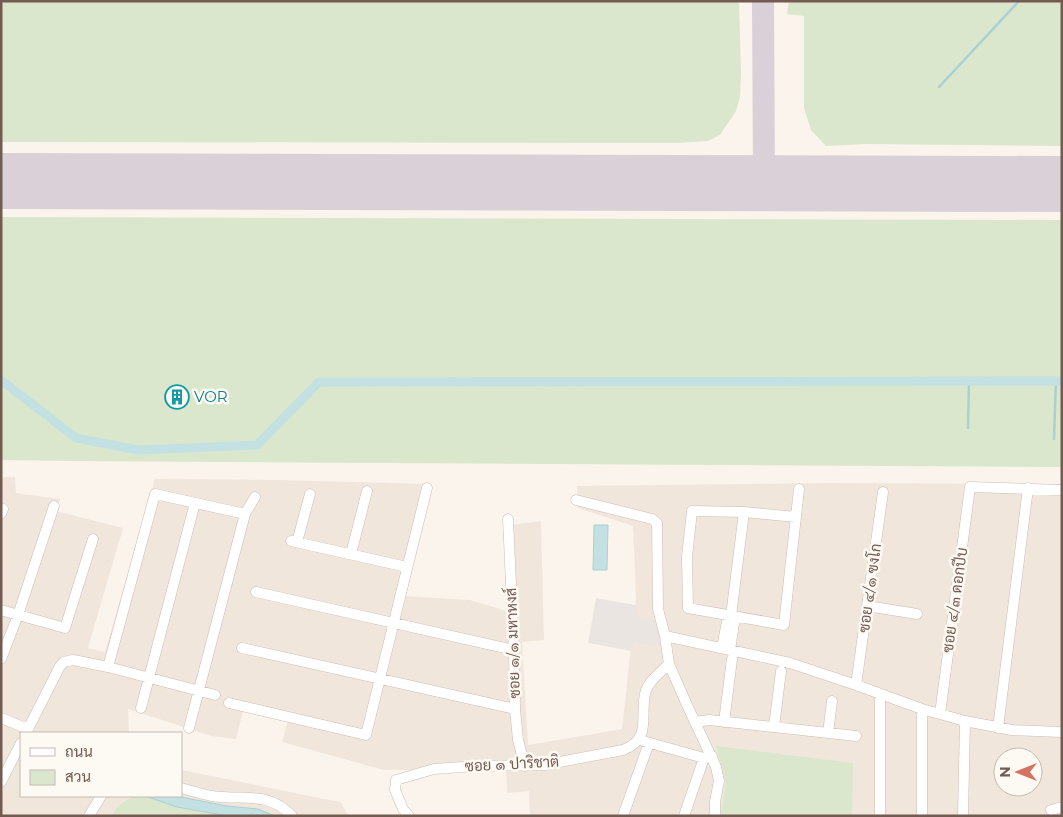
<svg xmlns="http://www.w3.org/2000/svg" width="1063" height="817" viewBox="0 0 1063 817" font-family="Montserrat,Sarabun,sans-serif">
<rect width="100%" height="100%" fill="#fbf4ed"/>
<path fill="#f1e6dc" fill-rule="evenodd" d="M 1,477 L 15,477 L 16,493 L 60,499 L 56,511 L 123,528 L 88,648 L 105,652 L 155,479 L 279,480 L 431,484 L 404,596 L 470,600 L 507,611 L 505,526 L 541,521 L 544,640 L 522,642 L 528,745 L 622,729 L 636,599 L 633,526 L 578,508 L 577,486 L 828,483 L 1062,484 L 1062,816 L 530,816 L 529,791 L 507,793 L 506,763 L 409,770 L 384,770 L 282,742 L 288,721 L 243,711 L 236,739 L 211,736 L 128,709 L 129,733 L 21,733 L 21,796 L 181,796 L 181,770 L 340,802 L 349,816 L 1,816 ZM 1003,757 L 1033,757 L 1033,787 L 1003,787 Z"/>
<path fill="#ebe5e2" d="M 596,598 L 636,605 L 638,618 L 659,620 L 664,647 L 634,642 L 631,651 L 588,643 Z"/>
<path fill="#dae7cc" d="M 1,1 L 739,1 L 741,73 L 740,97 L 736,111 L 720,135 L 708,141 L 678,143 L 1,142 Z
M 789,1 L 1062,1 L 1062,146 L 867,144 L 826,146 L 811,130 L 804,108 L 804,16 L 787,14 Z
M 1,217 L 1062,220 L 1062,467 L 66,461 L 1,460 Z
M 716,746 L 853,763 L 852,816 L 721,816 L 726,782 Z
M 136,796 L 145,796 L 177,807 L 228,816 L 112,816 C 116,806 126,799 136,796 Z"/>
<path fill="#c3e1e2" stroke="#abd0d3" d="M 594,525 L 608,525 L 607,570 L 593,570 Z
M 145,796 L 176,796 L 227,806 L 258,809 L 275,816 L 228,816 L 177,807 Z"/>
<g fill="none" stroke-linecap="round" stroke-linejoin="round">
<path stroke="#abd0d3" stroke-width="2.5" d="M 939,87 L 1019,1
M 968,428 L 969,380
M 1054,439 L 1056,380"/>
<path stroke="#c3e1e2" stroke-width="9" d="M 1,380 L 76,438 L 138,450 L 257,445 L 319,382 L 1062,381"/>
<path stroke="#d9d0d8" stroke-width="22" d="M 763,1 L 764,184"/>
<path stroke="#d9d0d8" stroke-width="56" d="M 1,181 L 1062,184"/>
<g stroke="#ccbcb4" stroke-width="11">
<path id="minor" d="M 576,500 L 652,519 L 657,523 L 658,609 L 665,636 L 669,664 L 687,705 L 716,767 L 719,781 L 715,802 L 715,816
M 1,514 L 3,509
M 796,517 L 744,512 L 692,511 L 687,557 L 688,608 L 784,625 L 799,489
M 508,519 L 514,650 L 515,709 L 518,740 L 525,766
M 291,541 L 407,567
M 297,542 L 310,494
M 351,554 L 367,491
M 256,592 L 514,650
M 867,606 L 917,614
M 1,610 L 65,628 L 93,539
M 731,616 L 744,512
M 665,636 L 790,663 L 856,685 L 922,709 L 965,721 L 1012,730 L 1062,732
M 242,648 L 515,709
M 722,648 L 728,616
M 730,650 L 735,617
M 1,659 L 18,615 L 54,506
M 108,667 L 155,494 L 245,514
M 856,685 L 883,492
M 880,694 L 880,816
M 229,703 L 366,735 L 427,488
M 141,708 L 195,503
M 922,709 L 922,816
M 940,714 L 970,487 L 1062,490
M 1,718 L 28,729
M 695,722 L 709,720 L 856,736
M 724,722 L 732,659
M 774,727 L 781,671
M 189,728 L 245,514 L 255,497
M 998,728 L 1028,488
M 26,733 L 60,666 L 64,662 L 73,660 L 108,667 L 215,695
M 828,733 L 832,701
M 643,741 L 704,758 L 712,756
M 1,782 L 21,743
M 181,788 C 191,791 201,794 212,796 C 242,801 268,790 292,816
M 1051,810 L 1062,807
M 89,816 L 101,796
M 409,816 L 403,809 L 395,790 L 396,780 L 434,769 L 477,766 L 544,765 L 623,750 C 652,739 640,717 645,694 C 647,682 661,672 669,664
M 623,816 L 649,743
M 684,816 L 704,758
M 963,816 L 965,721"/>
</g>
<use href="#minor" stroke="#fff" stroke-width="10"/>
</g>
<defs>
<g id="building-ring" transform="scale(1.25)"><circle r="9.5" fill="#fdf9f3" stroke="#0f9aa8" stroke-width="1.5"/><path d="M-4-6H4V6H1V3H-1V6H-4ZM-2.5-4.3h1.7v1.8h-1.7ZM.8-4.3h1.7v1.8H.8ZM-2.5-1h1.7V.8h-1.7ZM.8-1h1.7V.8H.8Z" fill="#0f9aa8"/></g>
</defs>
<g fill-rule="evenodd">
<use href="#building-ring" x="177" y="397"/>
</g>
<g text-anchor="middle" stroke-width="5" stroke-linejoin="round" paint-order="stroke">
<g font-size="15" fill="#0d838f" stroke="#fdf9f3" text-anchor="start">
<text x="194" y="402">VOR</text>
</g>
<g font-size="15" fill="#745b52" stroke="#fdf9f3">
<text transform="translate(870 588) rotate(-82)" y="5">ซอย ๔/๑ ฃงโก</text>
<text transform="translate(955 600) rotate(-82)" y="5">ซอย ๔/๓ ดอกปีบ</text>
<text transform="translate(513 643) rotate(-92)" y="5">ซอย ๑/๑ มหาหงส์</text>
<text transform="translate(512 764) rotate(-3)" y="5">ซอย ๑ ปาริชาติ</text>
</g>
</g>
<rect width="1063" height="817" fill="none" stroke="#745b52" stroke-width="5"/>
<rect x="20" y="732" width="162" height="65" fill="#fdf9f3" stroke="#c6bab3"/>
<rect x="30" y="748" width="25" height="8" fill="#ffffff" stroke="#c6bab3"/>
<text x="65" y="757" font-size="15" fill="#745b52">ถนน</text>
<rect x="30" y="770" width="25" height="15" fill="#dae7cc" stroke="#c6bab3"/>
<text x="65" y="782" font-size="15" fill="#745b52">สวน</text>
<g transform="translate(1018 772) rotate(270)"><circle r="24" fill="#fdf9f3" stroke="#c6bab3"/>
<path d="M0-4L9 19L0 12L-9 19Z" fill="#d47263"/>
<text y="-8" font-size="14" font-weight="bold" text-anchor="middle" fill="#745b52">N</text>
</g>
</svg>
